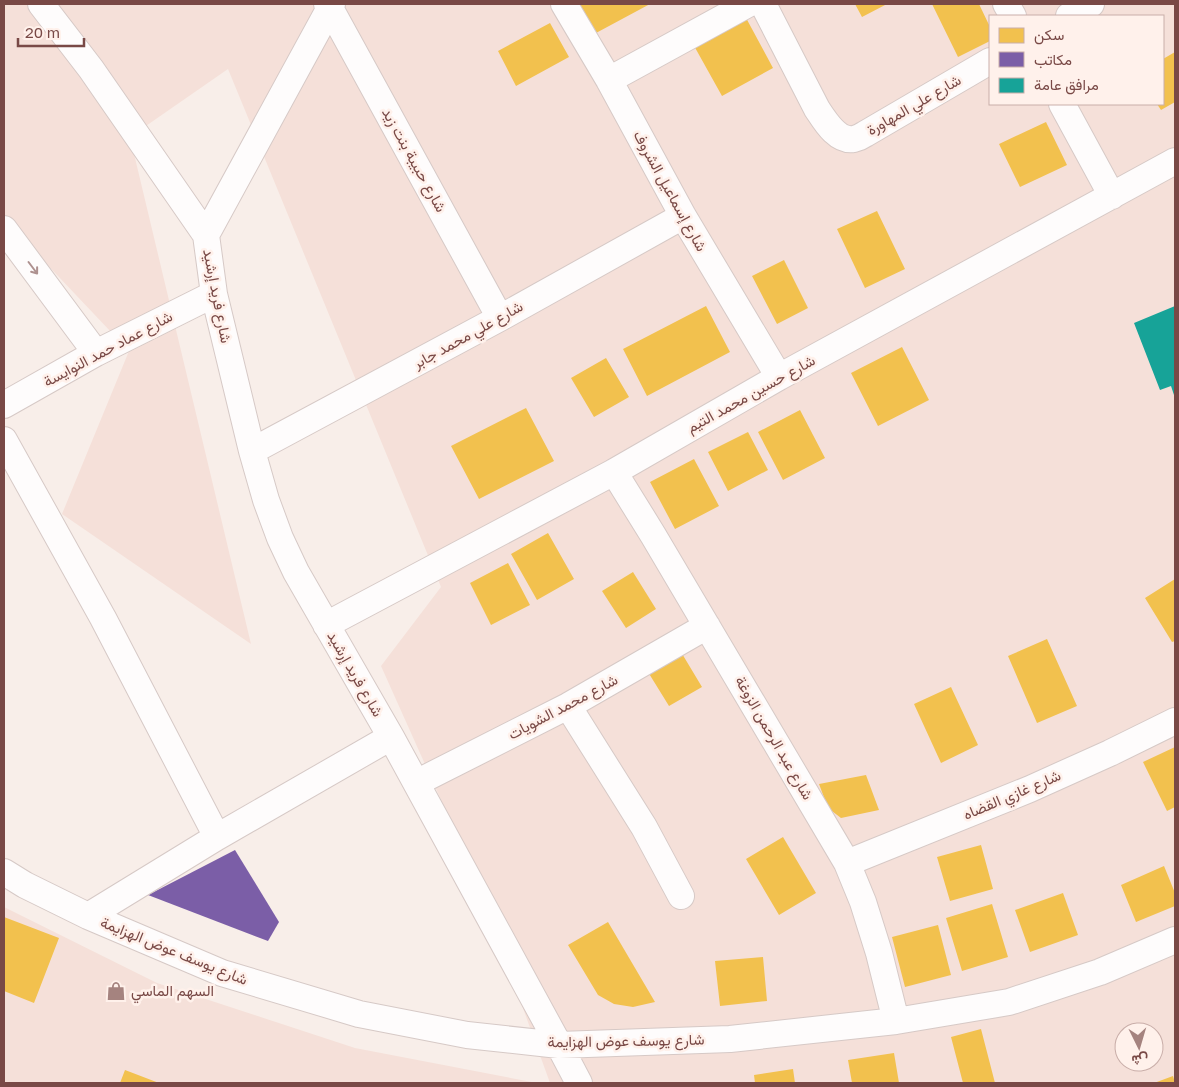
<svg xmlns="http://www.w3.org/2000/svg" width="1179" height="1087" viewBox="0 0 1179 1087" font-family="'Golos Text',Vazirmatn,sans-serif">
<rect width="100%" height="100%" fill="#f8eee9"/>
<path fill="#f5e0d9" fill-rule="evenodd" d="M 4,4 L 1175,4 L 1175,1083 L 550,1083 L 476,878 L 381,666 L 441,587 L 228,69 L 130,137 L 251,644 L 62,514 L 129,351 L 4,219 ZM 990,16 L 1163,16 L 1163,104 L 990,104 ZM 1124,1032 L 1154,1032 L 1154,1062 L 1124,1062 Z
M 4,907 L 157,983 L 355,1048 L 537,1083 L 4,1083 Z"/>
<path fill="#f2c14e" d="M 582,4 L 650,4 L 596,33 L 580,5 Z
M 855,4 L 887,4 L 862,17 Z
M 932,4 L 979,4 L 990,27 L 990,41 L 958,57 Z
M 745,16 L 773,68 L 722,96 L 693,44 Z
M 550,23 L 569,57 L 516,86 L 498,51 Z
M 1175,52 L 1175,102 L 1161,110 L 1157,104 L 1163,104 L 1163,59 Z
M 1046,122 L 1067,165 L 1020,187 L 999,144 Z
M 877,211 L 905,269 L 865,288 L 837,229 Z
M 784,260 L 808,308 L 777,324 L 752,276 Z
M 706,306 L 730,352 L 647,396 L 623,349 Z
M 902,347 L 929,400 L 878,426 L 851,373 Z
M 606,358 L 629,397 L 594,417 L 571,378 Z
M 526,408 L 554,461 L 479,499 L 451,446 Z
M 800,410 L 825,458 L 783,480 L 758,432 Z
M 748,432 L 768,470 L 728,491 L 708,452 Z
M 694,459 L 719,506 L 675,529 L 650,482 Z
M 548,533 L 574,579 L 537,600 L 511,554 Z
M 508,563 L 530,605 L 491,625 L 470,583 Z
M 633,572 L 656,609 L 626,628 L 602,591 Z
M 1175,579 L 1175,641 L 1172,642 L 1145,598 Z
M 1047,639 L 1077,706 L 1037,723 L 1008,656 Z
M 681,652 L 702,687 L 669,706 L 648,672 Z
M 951,687 L 978,745 L 941,763 L 914,704 Z
M 1175,747 L 1175,807 L 1167,811 L 1143,762 Z
M 866,775 L 879,810 L 841,818 L 828,808 L 819,784 Z
M 783,837 L 816,893 L 779,915 L 746,859 Z
M 981,845 L 993,889 L 950,901 L 937,857 Z
M 1164,866 L 1175,893 L 1175,906 L 1136,922 L 1121,885 Z
M 1063,893 L 1078,935 L 1030,952 L 1015,910 Z
M 992,904 L 1008,957 L 962,971 L 946,918 Z
M 4,917 L 59,938 L 34,1003 L 4,991 Z
M 608,922 L 655,1002 L 633,1007 L 614,1004 L 598,995 L 568,945 Z
M 938,925 L 951,975 L 905,987 L 892,937 Z
M 763,957 L 767,1001 L 720,1006 L 715,961 Z
M 981,1029 L 995,1083 L 963,1083 L 951,1037 Z
M 894,1053 L 899,1083 L 852,1083 L 848,1060 Z
M 793,1069 L 795,1083 L 755,1083 L 754,1075 Z
M 125,1070 L 159,1083 L 120,1083 Z
M 1173,1076 L 1175,1083 L 1154,1083 Z"/>
<path fill="#7b5ea7" d="M 235,850 L 279,922 L 268,941 L 148,895 Z"/>
<path fill="#17a398" d="M 1175,306 L 1175,398 L 1171,386 L 1160,390 L 1134,323 Z"/>
<g fill="none" stroke-linecap="round" stroke-linejoin="round">
<g stroke="#d6c9c6" stroke-width="28">
<path id="street" d="M 41,4 L 91,69 L 206,235 L 214,294 L 252,451 L 266,500 L 280,538 L 296,572 L 391,737 L 559,1045 L 579,1083
M 327,4 L 330,8 L 500,318
M 564,4 L 609,80 L 683,216 L 779,377
M 763,4 L 817,109 C 825,121 837,142 854,139 C 858,138 862,136 865,134 L 990,61
M 1006,4 L 1013,16
M 1069,16 L 1091,4
M 609,80 L 748,4
M 1062,104 L 1112,196
M 4,229 L 96,353
M 206,235 L 332,4
M 4,405 L 96,353 L 214,294
M 4,440 L 103,618 L 217,837
M 252,451 L 500,318 L 683,216
M 614,472 L 653,535 L 847,863 L 863,902 L 879,953 L 896,1021
M 326,625 L 614,472 L 779,377 L 1175,161
M 568,706 L 644,827 L 681,896
M 416,783 L 568,706 L 707,626
M 847,863 L 1030,789 L 1110,753 L 1175,721
M 4,872 L 25,885 L 88,916 L 222,973 L 359,1014 L 467,1035 L 559,1045 L 730,1039 L 896,1021 L 1009,1002 L 1100,972 L 1175,940
M 88,916 L 217,837 L 391,737"/>
</g>
<use href="#street" stroke="#fefcfc" stroke-width="26"/>
</g>
<defs><path id="oneway-shaft" d="M-6 0H5M1.5-3L5.5 0L1.5 3" fill="none" stroke-width="1.6" stroke-linecap="round" stroke-linejoin="round" transform="scale(1.25)"/></defs>
<use stroke="#ae918f" href="#oneway-shaft" transform="translate(33 268) rotate(53)"/>
<defs>
<g id="shop-bare" transform="scale(1.5)"><path d="M-5-2.5h2.3a2.7 3.5 0 0 1 5.4 0H5L5.5 6h-11ZM-1.5-2.5h3a1.5 2.3 0 0 0-3 0Z" fill="#a5837f" stroke="#fff1eb" stroke-width="2.5" paint-order="stroke"/></g>
</defs>
<g fill-rule="evenodd">
<use href="#shop-bare" x="116" y="991"/>
</g>
<g text-anchor="middle" stroke-width="5" stroke-linejoin="round" paint-order="stroke">
<g font-size="15" fill="#794946" stroke="#fff1eb">
<text transform="translate(914 105) rotate(-30)" y="5">شارع علي المهاورة</text>
<text transform="translate(414 160) rotate(61)" y="5">شارع حبيبة بنت زيد</text>
<text transform="translate(670 191) rotate(61)" y="5">شارع إسماعيل الشروف</text>
<text transform="translate(217 296) rotate(79)" y="5">شارع فريد إرشيد</text>
<text transform="translate(468 335) rotate(-29)" y="5">شارع علي محمد جابر</text>
<text transform="translate(108 349) rotate(-28)" y="5">شارع عماد حمد النوايسة</text>
<text transform="translate(751 394) rotate(-29)" y="5">شارع حسين محمد التيم</text>
<text transform="translate(355 674) rotate(60)" y="5">شارع فريد إرشيد</text>
<text transform="translate(563 707) rotate(-28)" y="5">شارع محمد الشويات</text>
<text transform="translate(774 738) rotate(60)" y="5">شارع عبد الرحمن الزوغة</text>
<text transform="translate(1012 795) rotate(-23)" y="5">شارع غازي القضاه</text>
<text transform="translate(174 951) rotate(22)" y="5">شارع يوسف عوض الهزايمة</text>
<text transform="translate(626 1041) rotate(-1)" y="5">شارع يوسف عوض الهزايمة</text>
</g>
<g font-size="15" fill="#794946" stroke="#fff1eb" text-anchor="start">
<text x="131" y="996">السهم الماسي</text>
</g>
</g>
<rect width="1179" height="1087" fill="none" stroke="#794946" stroke-width="10"/>
<rect x="989" y="15" width="175" height="90" fill="#fff1eb" stroke="#c9aea9"/>
<rect x="999" y="28" width="25" height="15" fill="#f2c14e" stroke="#c9aea9"/>
<text x="1034" y="40" font-size="15" fill="#794946">سكن</text>
<rect x="999" y="52" width="25" height="15" fill="#7b5ea7" stroke="#c9aea9"/>
<text x="1034" y="65" font-size="15" fill="#794946">مكاتب</text>
<rect x="999" y="78" width="25" height="15" fill="#17a398" stroke="#c9aea9"/>
<text x="1034" y="90" font-size="15" fill="#794946">مرافق عامة</text>
<g transform="translate(1139 1047) rotate(175)"><circle r="24" fill="#fff1eb" stroke="#c9aea9"/>
<path d="M0-4L9 19L0 12L-9 19Z" fill="#a5837f"/>
<text y="-8" font-size="14" font-weight="bold" text-anchor="middle" fill="#794946">ش</text>
</g>
<path d="M18 38v8h66v-8" fill="none" stroke="#794946" stroke-width="2.5"/>
<text x="25" y="38" font-size="15" fill="#794946" stroke="#fff1eb" stroke-width="4" paint-order="stroke">20 m</text>
</svg>
